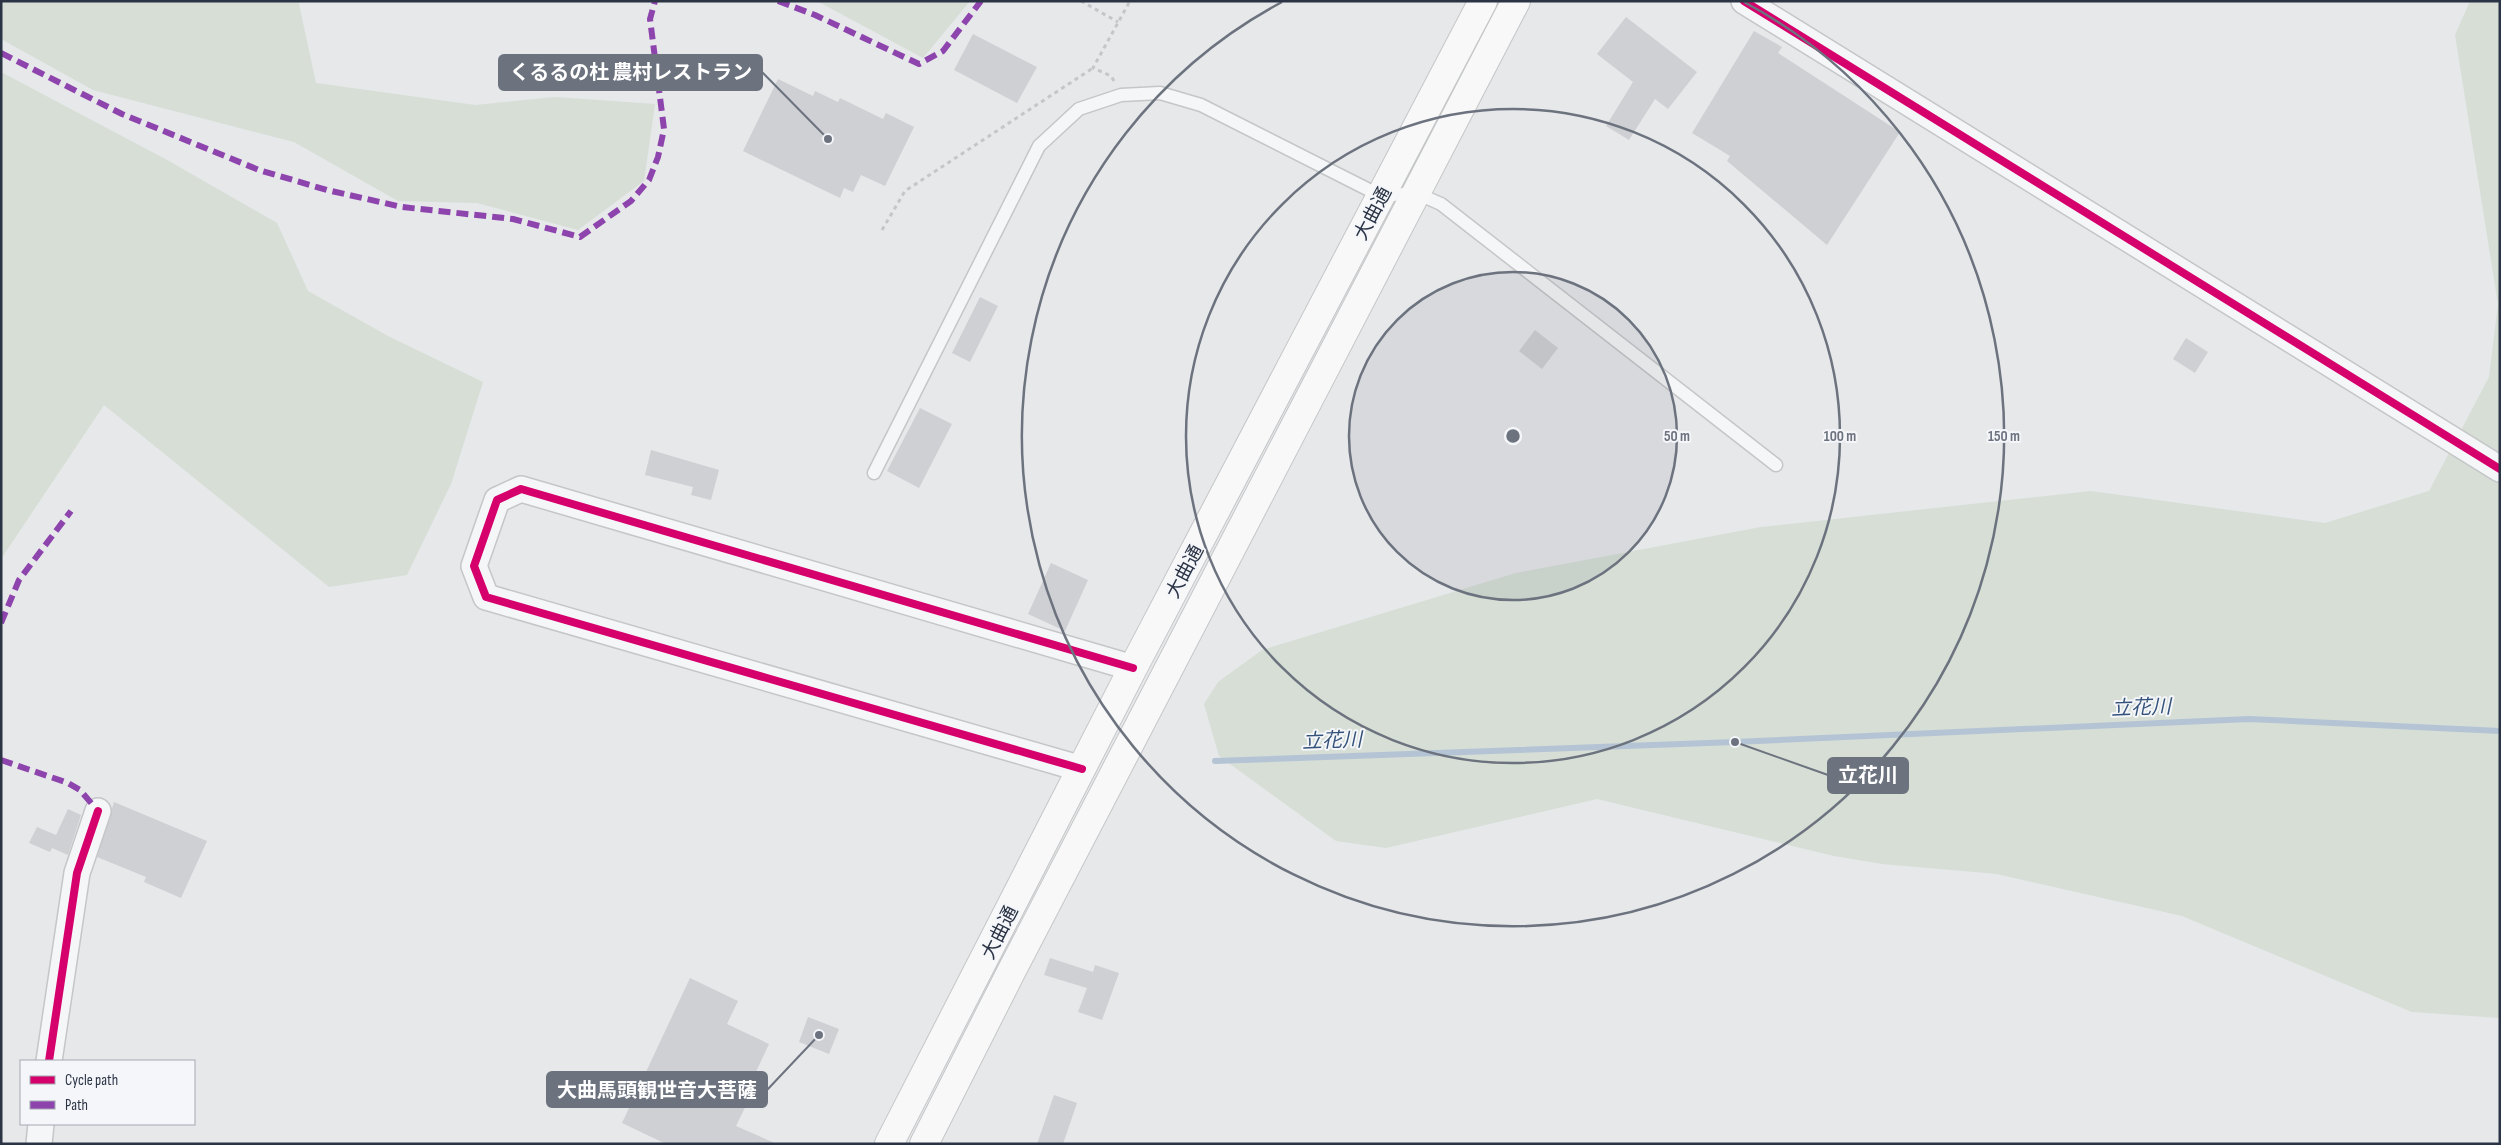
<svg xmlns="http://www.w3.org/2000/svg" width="2501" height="1145" viewBox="0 0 2501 1145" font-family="'Sofia Sans Condensed','Noto Sans JP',sans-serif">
<rect width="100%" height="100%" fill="#e6e8ea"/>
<path fill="#d6ded6" d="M 1,1 L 301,1 L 299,4 L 316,83 L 475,105 L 555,97 L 655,104 L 644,181 L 578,230 L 477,203 L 398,201 L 294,142 L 93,90 L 1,39 Z
M 817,1 L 970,1 L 923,58 Z
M 2470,1 L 2500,1 L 2500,1018 L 2412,1012 L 2182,916 L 1997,874 L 1882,864 L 1834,856 L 1597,799 L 1386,848 L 1336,841 L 1219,756 L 1204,704 L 1218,682 L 1262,650 L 1516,573 L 1761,527 L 2091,491 L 2325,523 L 2429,491 L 2489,377 L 2498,304 L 2455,35 Z
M 1,72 L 169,161 L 277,223 L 308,291 L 388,336 L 483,382 L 451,484 L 407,575 L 329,587 L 104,405 L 1,559 Z"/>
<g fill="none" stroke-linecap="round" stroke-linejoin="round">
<path stroke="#b4c4d5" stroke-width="6" d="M 1215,761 L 1735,742 L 2249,719 L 2500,731"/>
</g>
<path fill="#ced0d3" d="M 1626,17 L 1697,72 L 1668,109 L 1655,99 L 1629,140 L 1606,126 L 1633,82 L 1597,54 Z
M 1754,31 L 1782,47 L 1778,53 L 1900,132 L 1827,245 L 1727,161 L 1730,156 L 1692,133 Z
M 973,34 L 1037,67 L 1017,103 L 954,70 Z
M 778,79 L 813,96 L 815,91 L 838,102 L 840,98 L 883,119 L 886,113 L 914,127 L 885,186 L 861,175 L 853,192 L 844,188 L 840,198 L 743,151 Z
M 980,297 L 998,306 L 970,362 L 952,353 Z
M 1535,330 L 1558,348 L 1542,369 L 1519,351 Z
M 2186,338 L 2208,352 L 2195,373 L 2173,359 Z
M 920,408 L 952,424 L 919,488 L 887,471 Z
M 651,450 L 719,470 L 711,500 L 691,495 L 693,487 L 645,475 Z
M 1051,563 L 1088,580 L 1065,631 L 1028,614 Z
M 114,802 L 207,841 L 181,898 L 144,882 L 146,877 L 97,857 Z
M 68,809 L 81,815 L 68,855 L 52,848 L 50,852 L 29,843 L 37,827 L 56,835 Z
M 1050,958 L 1093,972 L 1095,965 L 1119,973 L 1102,1020 L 1078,1012 L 1087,988 L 1044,975 Z
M 690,978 L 738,1001 L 727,1024 L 769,1044 L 748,1089 L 753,1091 L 736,1126 L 777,1144 L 666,1144 L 622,1123 Z
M 808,1017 L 839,1029 L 829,1054 L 799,1042 Z
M 1054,1095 L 1077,1103 L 1063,1144 L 1037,1144 Z"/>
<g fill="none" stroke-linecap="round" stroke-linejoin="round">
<g stroke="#c4c6c8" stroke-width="15">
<path id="service" d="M 874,473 L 1039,146 L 1079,109 L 1121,95 L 1160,93 L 1201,105 L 1381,196 L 1416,193 L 1441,204 L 1776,465"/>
</g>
<g stroke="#c4c6c8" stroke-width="28">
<path id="minor" d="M 1744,1 L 2500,469
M 1082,769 L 486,597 L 474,566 L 497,500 L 521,489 L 1133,668
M 49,1061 L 77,873 L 98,811
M 39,1144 L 41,1124"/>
</g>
<g stroke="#c4c6c8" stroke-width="30">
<path id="secondary" d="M 889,1144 L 1133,668 L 1483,1
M 924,1144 L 1010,974 L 1516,1"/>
</g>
<path stroke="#c5c6ca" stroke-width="3" stroke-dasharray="4 4" stroke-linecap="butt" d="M 1081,1 L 1118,22
M 1114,81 L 1111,76 L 1093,68 L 1130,1
M 882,230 L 905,191 L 1093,68"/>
<use href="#service" stroke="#f5f6f7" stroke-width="12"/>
<use href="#minor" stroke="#f5f6f7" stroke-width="25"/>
<use href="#secondary" stroke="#f8f8f8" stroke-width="28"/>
<path stroke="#8e44ad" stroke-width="6" stroke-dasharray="12 6" stroke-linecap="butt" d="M 778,1 L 815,15 L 919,64 L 943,51 L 981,1
M 1,53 L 122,114 L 259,170 L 327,190 L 402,207 L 513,219 L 580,237 L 631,201 L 649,180 L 658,157 L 664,129 L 650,19 L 655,1
M 1,623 L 19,580 L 71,511
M 1,760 L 68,783 L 80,790 L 98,811"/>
<g stroke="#f4f6f9" stroke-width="11">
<path id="cycleway" d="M 1744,1 L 2500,469
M 1082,769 L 486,597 L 474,566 L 497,500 L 521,489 L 1133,668
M 49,1061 L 77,873 L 98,811"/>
</g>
<use href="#cycleway" stroke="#d6006c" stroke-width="8"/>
</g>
<circle cx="1513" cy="436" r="164" fill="#6c737f" fill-opacity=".12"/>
<g fill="none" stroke="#6c737f" stroke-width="2.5">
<circle cx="1513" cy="436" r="164"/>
<circle cx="1513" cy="436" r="327"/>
<path d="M1744 2A491 491 0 1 1 1282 2"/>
</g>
<g text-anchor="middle" stroke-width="4" stroke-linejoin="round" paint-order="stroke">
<g font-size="19" fill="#2b3445" stroke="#f4f6f9">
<text transform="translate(1372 213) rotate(-62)" y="7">大曲通</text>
<text transform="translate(1184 571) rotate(-62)" y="7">大曲通</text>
<text transform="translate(999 932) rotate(-63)" y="7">大曲通</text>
</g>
<g font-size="20" font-style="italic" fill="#34527a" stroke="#f4f6f9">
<text transform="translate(2141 707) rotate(-2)" y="7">立花川</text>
<text transform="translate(1332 740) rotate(-2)" y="7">立花川</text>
</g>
</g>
<circle cx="1513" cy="436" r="8" fill="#6c737f" stroke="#f4f6f9" stroke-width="2.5"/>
<g font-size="15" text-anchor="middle" font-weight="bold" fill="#6c737f" stroke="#f4f6f9" stroke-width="4" stroke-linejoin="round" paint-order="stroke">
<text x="1677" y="441">50 m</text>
<text x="1840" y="441">100 m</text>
<text x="2004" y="441">150 m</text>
</g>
<path fill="none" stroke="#6c737f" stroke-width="2" d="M828 139L762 72M1735 742L1828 775M819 1035L767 1090"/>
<g fill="#6c737f" stroke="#f4f6f9" stroke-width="2">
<circle cx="828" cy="139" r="5"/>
<circle cx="1735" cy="742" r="5"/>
<circle cx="819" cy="1035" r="5"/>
</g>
<g fill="#6c737f" stroke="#6c737f" stroke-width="2">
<rect x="499" y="55" width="263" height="35" rx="5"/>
<rect x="1828" y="758" width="80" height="35" rx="5"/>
<rect x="547" y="1072" width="220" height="35" rx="5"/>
</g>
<g font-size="20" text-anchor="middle" font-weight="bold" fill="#fff">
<text x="631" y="79">くるるの杜 農村レストラン</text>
<text x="1868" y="782">立花川</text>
<text x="657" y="1097">大曲馬頭観世音大菩薩</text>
</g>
<rect width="2501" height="1145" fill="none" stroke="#2b3445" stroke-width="5"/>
<rect x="20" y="1060" width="175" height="65" fill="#f4f6f9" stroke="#a4a8b1"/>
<rect x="30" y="1076" width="25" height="8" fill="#d6006c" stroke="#a4a8b1"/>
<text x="65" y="1085" font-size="15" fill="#2b3445">Cycle path</text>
<rect x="30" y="1101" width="25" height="8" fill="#8e44ad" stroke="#a4a8b1"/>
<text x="65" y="1110" font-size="15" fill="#2b3445">Path</text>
</svg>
